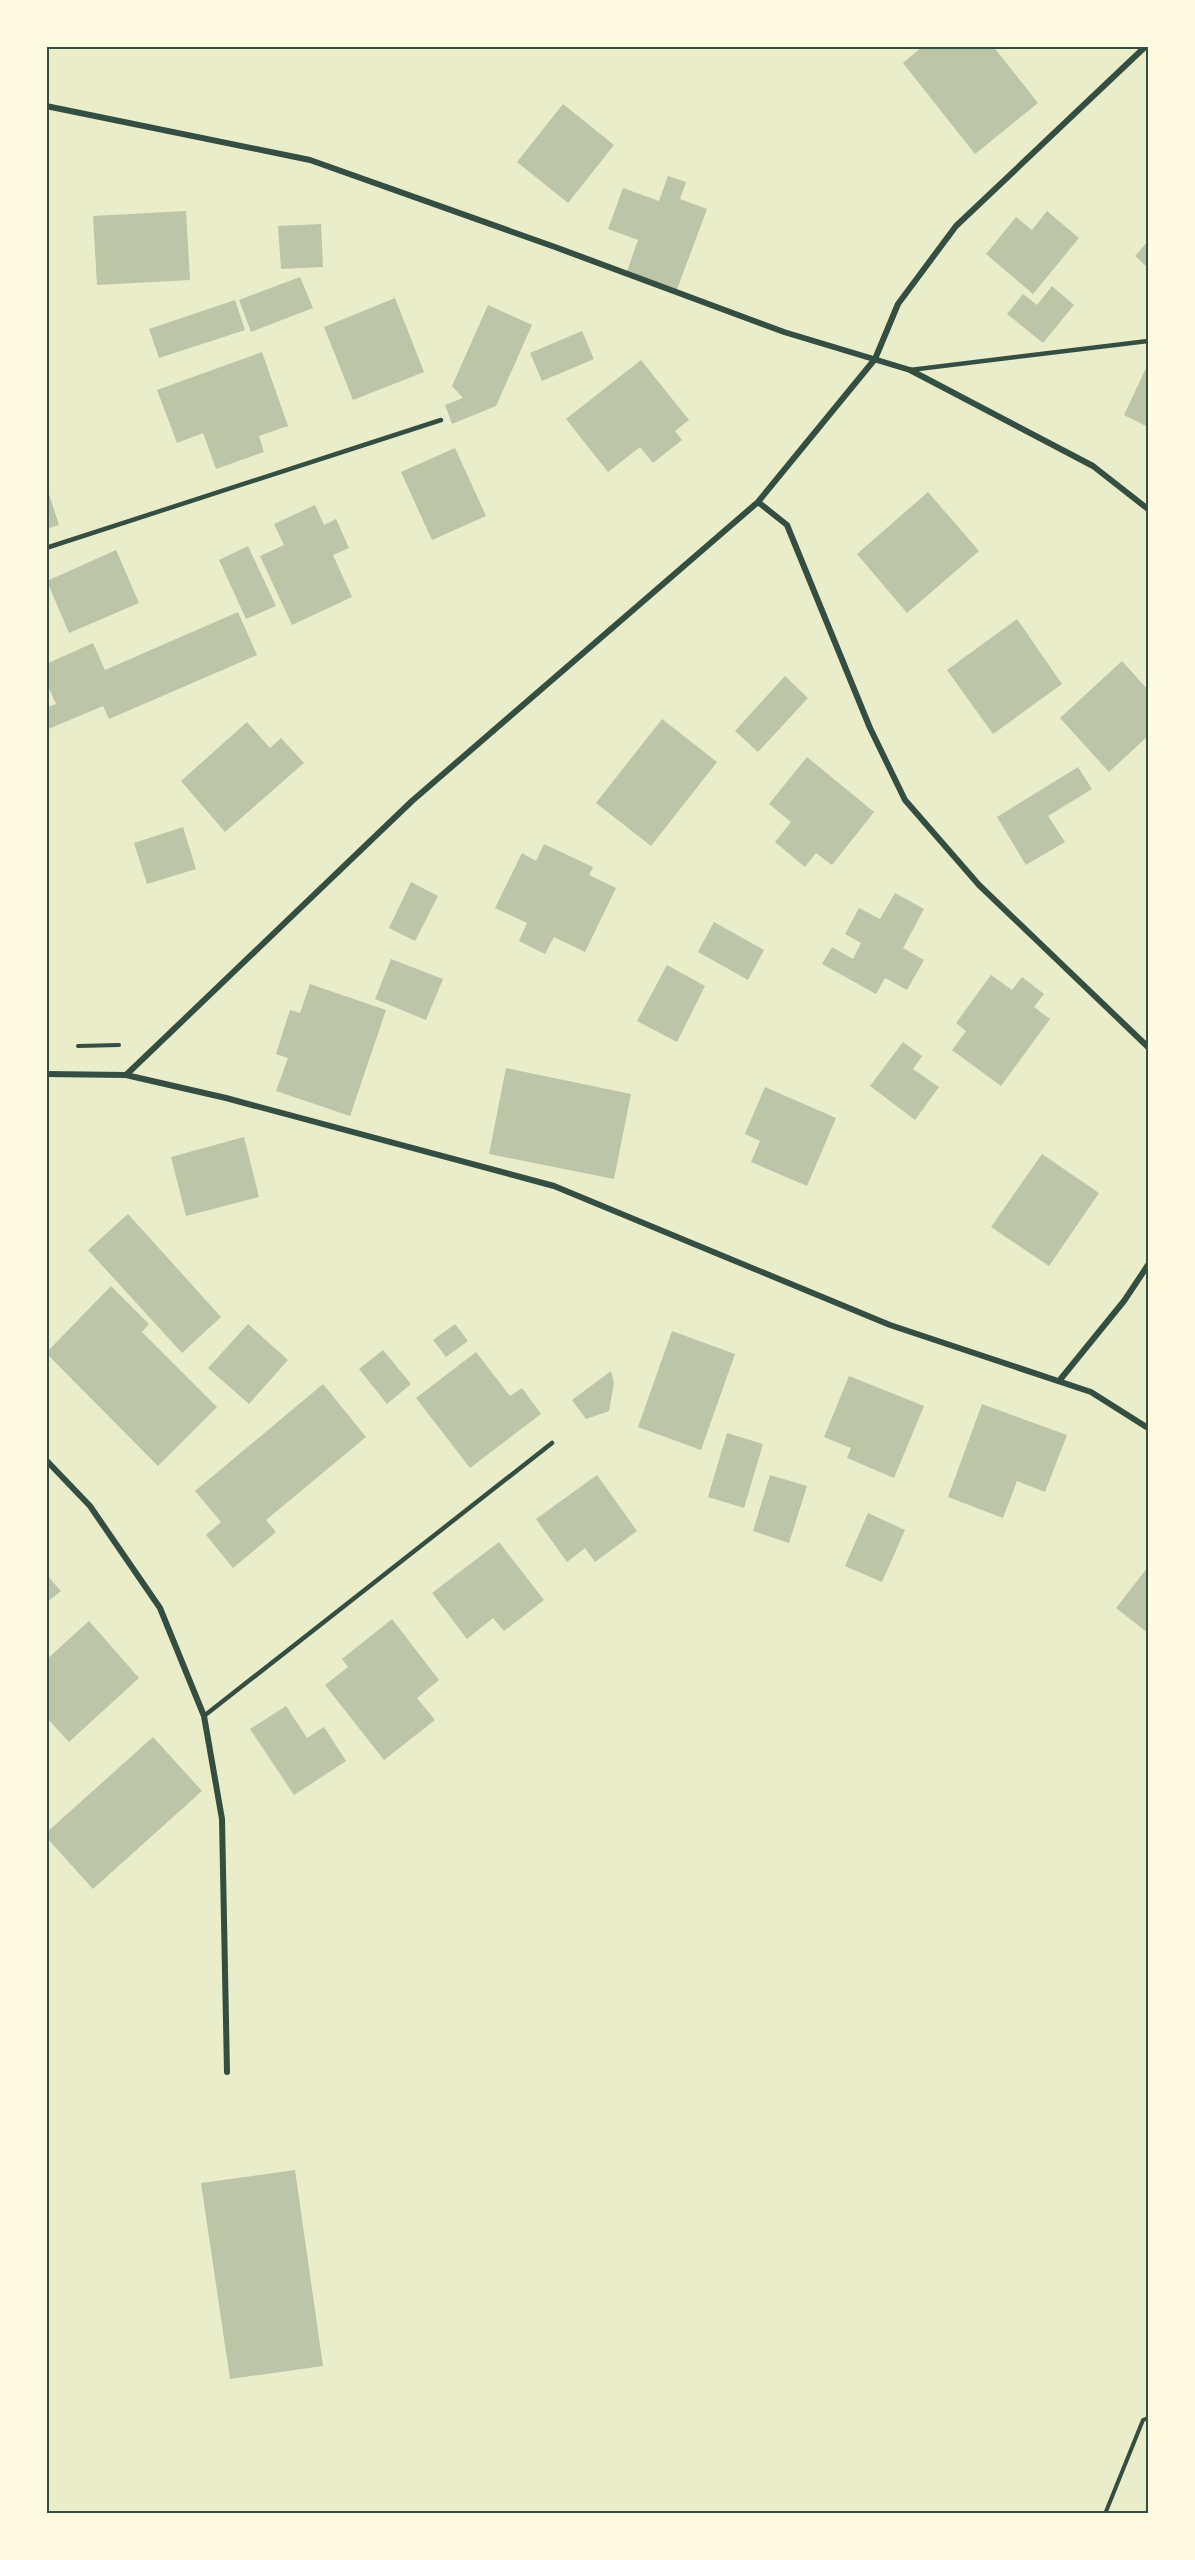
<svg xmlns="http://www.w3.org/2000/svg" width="1195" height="2560" viewBox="0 0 1195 2560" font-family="'Fira Sans Condensed',sans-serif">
<rect width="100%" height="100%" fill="#e9edc9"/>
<path fill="#bcc5a7" d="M 923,46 L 993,46 L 1038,103 L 975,154 L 903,63 Z
M 563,104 L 614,145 L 568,203 L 517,162 Z
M 668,176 L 686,182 L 680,199 L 707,209 L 676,292 L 626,274 L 638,240 L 608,229 L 623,188 L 659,201 Z
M 186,211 L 190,280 L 97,285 L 93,216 Z
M 1047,211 L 1079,238 L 1033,294 L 986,254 L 1016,217 L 1032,230 Z
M 321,224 L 323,267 L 281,269 L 278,226 Z
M 1148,241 L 1148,268 L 1135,256 Z
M 300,277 L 313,308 L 251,332 L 239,300 Z
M 1052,286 L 1074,305 L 1043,343 L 1007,314 L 1023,294 L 1037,305 Z
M 395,298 L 424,372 L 353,400 L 324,327 Z
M 235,300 L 245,330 L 159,358 L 149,329 Z
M 488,305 L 532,325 L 496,406 L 452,424 L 445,405 L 463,398 L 452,386 Z
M 582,331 L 594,359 L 542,381 L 530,353 Z
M 262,352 L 288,426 L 259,436 L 264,452 L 216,469 L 203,433 L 177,443 L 157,390 Z
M 641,360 L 689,420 L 675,431 L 682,440 L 653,463 L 640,447 L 608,472 L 566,419 Z
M 1148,364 L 1148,427 L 1124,415 Z
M 455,448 L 486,516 L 432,540 L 401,472 Z
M 46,485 L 59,525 L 46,529 Z
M 928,492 L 979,551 L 907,613 L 857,554 Z
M 315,505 L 324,525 L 336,519 L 349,548 L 333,555 L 352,597 L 292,625 L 260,556 L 284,545 L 274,524 Z
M 248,546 L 276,606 L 246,619 L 219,560 Z
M 116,550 L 139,603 L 69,633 L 47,581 Z
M 238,612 L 257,655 L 109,719 L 103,706 L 46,730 L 46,708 L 56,704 L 46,682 L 46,664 L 93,643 L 105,670 Z
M 1017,619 L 1062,684 L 993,734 L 947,670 Z
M 1122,661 L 1148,690 L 1148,736 L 1109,772 L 1060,718 Z
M 785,676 L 808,698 L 758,752 L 735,731 Z
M 662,719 L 717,762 L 651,846 L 596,803 Z
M 247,722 L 270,748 L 281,738 L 304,763 L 225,832 L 181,781 Z
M 807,757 L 874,812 L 832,865 L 816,853 L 805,867 L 775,842 L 791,822 L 769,804 Z
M 1078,767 L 1092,789 L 1048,816 L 1065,842 L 1026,865 L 997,817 Z
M 183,827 L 196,869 L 147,884 L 134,843 Z
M 544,844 L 593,867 L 589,875 L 616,888 L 585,952 L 554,937 L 545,954 L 519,941 L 527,923 L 495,908 L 522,853 L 536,861 Z
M 411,882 L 438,896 L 415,941 L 389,928 Z
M 895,893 L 924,909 L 903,948 L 924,960 L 907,990 L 885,978 L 876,994 L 822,964 L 832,947 L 853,959 L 861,943 L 845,934 L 859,908 L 880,919 Z
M 714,922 L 764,950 L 748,980 L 698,952 Z
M 391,959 L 443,979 L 426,1020 L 375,999 Z
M 667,965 L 705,986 L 677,1042 L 637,1021 Z
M 991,975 L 1012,990 L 1022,977 L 1044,994 L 1034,1007 L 1050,1019 L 1001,1086 L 952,1050 L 966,1031 L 956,1023 Z
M 310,984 L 386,1010 L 350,1116 L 276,1091 L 288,1058 L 276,1054 L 290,1010 L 300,1013 Z
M 903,1042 L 922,1056 L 913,1069 L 939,1087 L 915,1120 L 870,1086 Z
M 506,1068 L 631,1094 L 614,1179 L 489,1154 Z
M 765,1087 L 836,1118 L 807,1186 L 751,1162 L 760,1141 L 745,1134 Z
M 244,1137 L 259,1197 L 186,1216 L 171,1157 Z
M 1042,1154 L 1099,1193 L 1049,1266 L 991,1227 Z
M 128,1214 L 221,1317 L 182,1353 L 88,1250 Z
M 111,1286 L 149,1324 L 142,1332 L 217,1407 L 158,1466 L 46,1353 Z
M 248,1324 L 288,1360 L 249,1404 L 208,1368 Z
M 455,1324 L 468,1341 L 446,1357 L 433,1340 Z
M 672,1331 L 735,1354 L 701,1450 L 638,1427 Z
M 383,1350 L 411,1384 L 387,1404 L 359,1369 Z
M 476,1352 L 510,1396 L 522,1388 L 541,1414 L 470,1468 L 416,1398 Z
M 611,1371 L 614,1383 L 609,1411 L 586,1419 L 572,1400 Z
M 849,1376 L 924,1406 L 894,1478 L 847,1458 L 851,1448 L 824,1437 Z
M 323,1384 L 366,1437 L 266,1520 L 276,1532 L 233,1568 L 206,1535 L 221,1522 L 195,1491 Z
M 982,1404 L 1067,1435 L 1045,1492 L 1017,1481 L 1003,1518 L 948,1497 Z
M 727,1433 L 763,1444 L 744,1508 L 708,1497 Z
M 597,1475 L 637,1531 L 595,1562 L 585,1548 L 567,1562 L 536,1519 Z
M 770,1475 L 807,1486 L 789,1543 L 753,1531 Z
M 868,1513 L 905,1530 L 882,1582 L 845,1566 Z
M 499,1542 L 544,1600 L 504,1631 L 493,1618 L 467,1639 L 432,1593 Z
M 1148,1567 L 1148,1633 L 1116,1608 Z
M 46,1574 L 61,1591 L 46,1603 Z
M 392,1619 L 439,1680 L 417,1698 L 435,1720 L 384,1760 L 325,1685 L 348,1667 L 342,1659 Z
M 89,1621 L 139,1678 L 69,1742 L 46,1717 L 46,1660 Z
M 286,1706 L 307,1738 L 324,1727 L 346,1761 L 294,1795 L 250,1729 Z
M 153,1737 L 202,1791 L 93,1889 L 46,1837 L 46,1833 Z
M 295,2170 L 323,2366 L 230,2379 L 201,2183 Z"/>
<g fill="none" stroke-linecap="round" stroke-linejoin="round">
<path stroke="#344e41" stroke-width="4" d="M 78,1046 L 119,1045
M 1105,2514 L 1143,2420 L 1148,2418"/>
<path stroke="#344e41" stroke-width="4.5" d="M 910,370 L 1148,341
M 46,548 L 441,420
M 204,1716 L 552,1443"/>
<path stroke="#344e41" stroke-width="6" d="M 46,106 L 310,160 L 555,247 L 784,332 L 910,370 L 1093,466 L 1148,509
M 758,502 L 787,525 L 870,728 L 905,800 L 979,885 L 1148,1047
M 46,1074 L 126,1075 L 226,1098 L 554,1186 L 890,1325 L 1091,1392 L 1148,1428
M 126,1075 L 412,801 L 758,502 L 875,359 L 898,304 L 956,226 L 1146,46
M 1059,1381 L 1124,1301 L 1148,1265
M 46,1460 L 90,1506 L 160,1608 L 204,1716 L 222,1819 L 227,2072"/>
</g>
<rect width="1195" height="2560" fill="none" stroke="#fefae0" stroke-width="96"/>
<rect x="48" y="48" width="1099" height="2464" fill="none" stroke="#344e41" stroke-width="2"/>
</svg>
